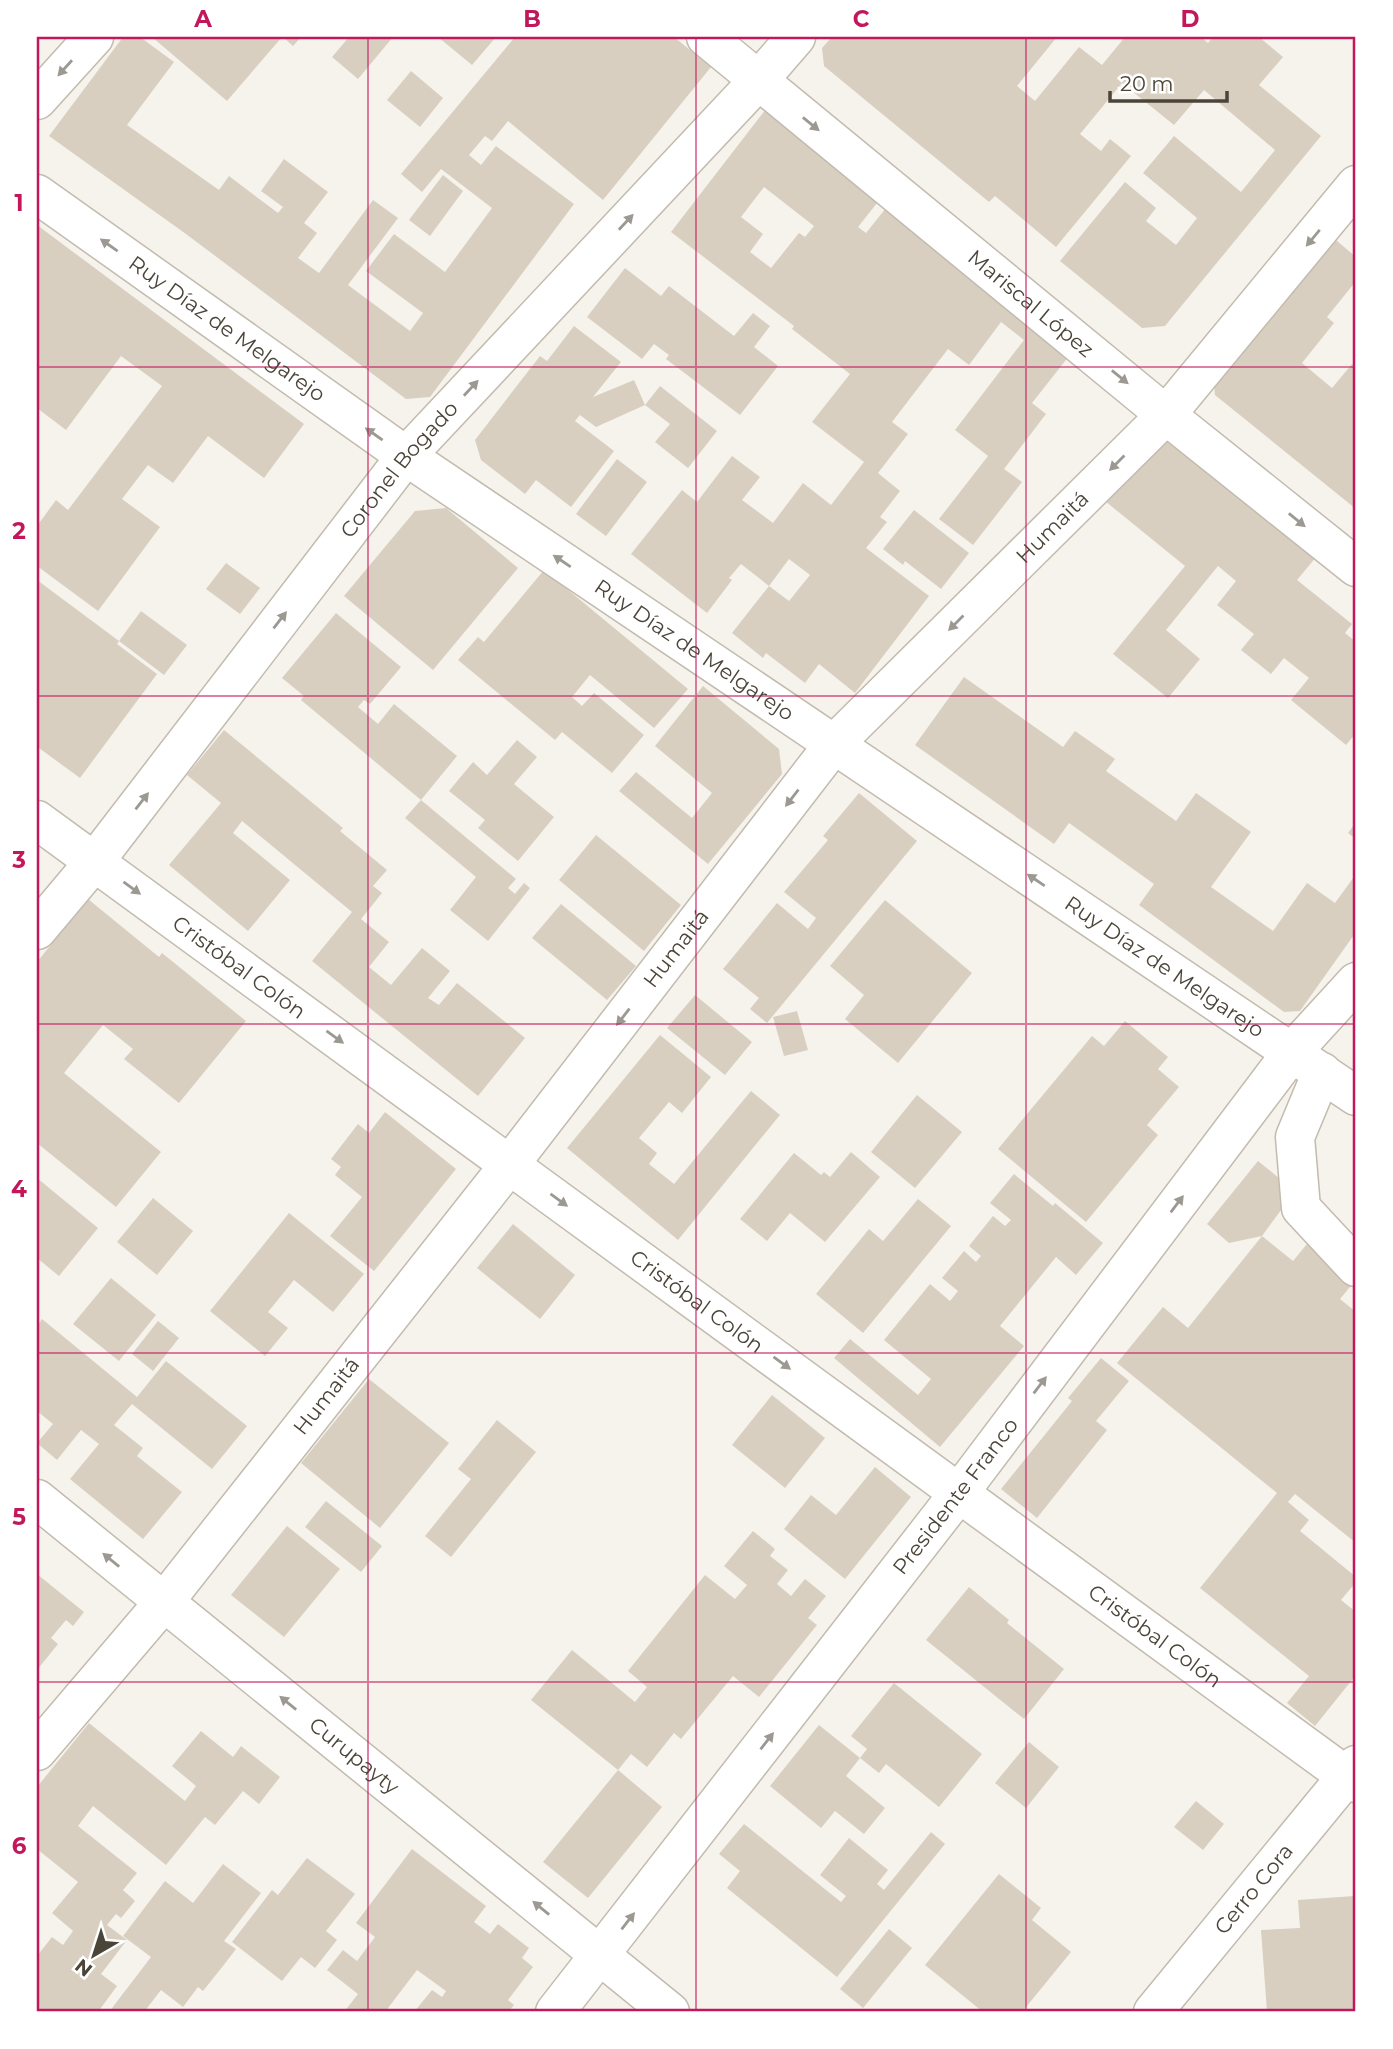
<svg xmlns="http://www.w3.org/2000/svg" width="1393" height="2049" viewBox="0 0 1393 2049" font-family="Montserrat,sans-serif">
<rect width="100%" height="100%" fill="#f6f3ec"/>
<path fill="#d8cfc1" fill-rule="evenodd" d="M 123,37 L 140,37 L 174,62 L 127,125 L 219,190 L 229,176 L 278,213 L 283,207 L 261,191 L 284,159 L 328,192 L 304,223 L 317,233 L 298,258 L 319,273 L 373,200 L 398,218 L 348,285 L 410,331 L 423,313 L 366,271 L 394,234 L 445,272 L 492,208 L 441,169 L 422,192 L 401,174 L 515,37 L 674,37 L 711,67 L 603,200 L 508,121 L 492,141 L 485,136 L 469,155 L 481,165 L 496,146 L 574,204 L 430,397 L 406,399 L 186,234 L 49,136 Z
M 152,37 L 282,37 L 227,101 Z
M 283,37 L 301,37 L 293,46 Z
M 349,37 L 393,37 L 358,79 L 332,57 Z
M 438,37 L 496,37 L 472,65 Z
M 832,37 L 1057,37 L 1017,86 L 1035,101 L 1079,47 L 1102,65 L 1125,37 L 1201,37 L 1208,43 L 1213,37 L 1259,37 L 1283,57 L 1259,85 L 1321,136 L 1165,326 L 1142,328 L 1060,261 L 1125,182 L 1156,208 L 1146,221 L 1176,245 L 1197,218 L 1143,173 L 1174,136 L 1241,192 L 1275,150 L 1204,90 L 1174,125 L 1122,83 L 1080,134 L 1101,151 L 1110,139 L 1131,156 L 1056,247 L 995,196 L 989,202 L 824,66 L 822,48 Z
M 411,71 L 443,98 L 420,127 L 387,100 Z
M 766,109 L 881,198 L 858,227 L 866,233 L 890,203 L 1073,351 L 1032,403 L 1046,414 L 1004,469 L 1022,482 L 973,545 L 939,519 L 988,456 L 955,430 L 1024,340 L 1001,322 L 969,365 L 948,349 L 892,422 L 908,434 L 878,473 L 900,491 L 880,517 L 887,522 L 866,548 L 929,596 L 855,693 L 819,664 L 805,683 L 766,653 L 763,658 L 732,633 L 769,586 L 741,564 L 729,578 L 732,580 L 707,613 L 631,554 L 682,490 L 697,502 L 732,456 L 760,477 L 742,500 L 773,523 L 803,483 L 831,505 L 864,462 L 812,422 L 850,374 L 792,329 L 794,326 L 671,232 ZM 764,187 L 814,226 L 805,237 L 799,233 L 771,268 L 750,252 L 763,234 L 741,217 ZM 789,559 L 810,575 L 789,601 L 769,586 Z
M 443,175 L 463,191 L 430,236 L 409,220 Z
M 37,225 L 304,424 L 264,478 L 208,436 L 173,483 L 148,465 L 122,499 L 160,527 L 98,611 L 37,566 L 37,526 L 56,500 L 68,510 L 162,386 L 121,356 L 66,430 L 37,408 Z
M 1324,230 L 1356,257 L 1356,281 L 1327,317 L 1334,323 L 1302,363 L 1332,388 L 1352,364 L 1356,368 L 1356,509 L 1215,395 L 1212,368 Z
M 625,268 L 661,296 L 669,286 L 734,336 L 753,313 L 770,326 L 754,347 L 778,366 L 740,415 L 666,359 L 669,355 L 654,344 L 642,359 L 587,317 Z
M 574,326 L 621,362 L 593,397 L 634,380 L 645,405 L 596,427 L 580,415 L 575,421 L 614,451 L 571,507 L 536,480 L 525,494 L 481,460 L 475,440 L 540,356 L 547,361 Z
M 660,386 L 717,431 L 688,468 L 655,442 L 670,424 L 645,405 Z
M 1172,439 L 1317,556 L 1297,580 L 1352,624 L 1345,633 L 1356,642 L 1356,660 L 1354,663 L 1356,665 L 1356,733 L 1346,745 L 1291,700 L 1309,678 L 1284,658 L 1271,674 L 1241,650 L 1254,634 L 1217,605 L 1236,581 L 1218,566 L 1166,630 L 1200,659 L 1168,698 L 1113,654 L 1185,566 L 1105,501 L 1153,440 Z
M 617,459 L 647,482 L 606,536 L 576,514 Z
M 446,508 L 518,568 L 433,670 L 344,596 L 415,511 Z
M 914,510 L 969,553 L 941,589 L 905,561 L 903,565 L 883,549 Z
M 226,563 L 260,588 L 240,614 L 206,589 Z
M 544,570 L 688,689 L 654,728 L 590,675 L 572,697 L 582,706 L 594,693 L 644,735 L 612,773 L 562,732 L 555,740 L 458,660 L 478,637 L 484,642 Z
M 37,580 L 119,641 L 141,611 L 187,645 L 164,675 L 119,641 L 117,644 L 157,674 L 80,778 L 39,748 L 37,752 Z
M 336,613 L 401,667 L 370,704 L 364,700 L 358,707 L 378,724 L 394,704 L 457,756 L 421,800 L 301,700 L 304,696 L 282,678 Z
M 964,677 L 1063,747 L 1075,731 L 1115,759 L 1106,771 L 1176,821 L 1196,793 L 1251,832 L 1211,887 L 1273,931 L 1307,883 L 1335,903 L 1356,874 L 1356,932 L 1300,1011 L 1284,1012 L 1139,905 L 1154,884 L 1069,823 L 1054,844 L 915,745 Z
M 703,686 L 779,749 L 782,774 L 708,864 L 619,791 L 636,772 L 692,818 L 712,793 L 655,746 Z
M 224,730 L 343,828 L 340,831 L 387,870 L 373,886 L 382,893 L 361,919 L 389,942 L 369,967 L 391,985 L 422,948 L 450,971 L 428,998 L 439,1005 L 457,983 L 525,1038 L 478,1096 L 312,961 L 352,912 L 242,821 L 233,833 L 290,880 L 248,931 L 169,865 L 221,803 L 187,775 Z
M 517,740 L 537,757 L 514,784 L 554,817 L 518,861 L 478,828 L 485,820 L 449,791 L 473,762 L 487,775 Z
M 859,793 L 917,841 L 767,1023 L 750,1009 L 759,998 L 723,969 L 777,903 L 808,929 L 816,918 L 784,892 L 828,840 L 823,836 Z
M 421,800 L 516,879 L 508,888 L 515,894 L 524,883 L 530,888 L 488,941 L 450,910 L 476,877 L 405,818 Z
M 1356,822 L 1356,839 L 1348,833 Z
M 596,835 L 681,905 L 644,951 L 559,880 Z
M 88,899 L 159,957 L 162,953 L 246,1021 L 179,1103 L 124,1059 L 133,1049 L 103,1025 L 64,1073 L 161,1152 L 116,1207 L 37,1143 L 37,962 Z
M 885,900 L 972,973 L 898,1063 L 845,1019 L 864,995 L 830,966 Z
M 561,904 L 636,966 L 607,1000 L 532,938 Z
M 695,995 L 752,1042 L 725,1075 L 667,1028 Z
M 797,1011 L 808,1050 L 784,1056 L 773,1017 Z
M 1125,1021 L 1168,1057 L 1158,1069 L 1179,1087 L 1147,1125 L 1158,1135 L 1086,1222 L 998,1149 L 1092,1036 L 1104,1046 Z
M 660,1035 L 711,1077 L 682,1113 L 669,1102 L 639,1138 L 657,1153 L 649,1164 L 674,1184 L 751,1091 L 780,1115 L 678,1240 L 567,1148 Z
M 917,1095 L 962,1132 L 915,1188 L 871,1152 Z
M 385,1112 L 456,1169 L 374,1271 L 330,1236 L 362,1197 L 335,1175 L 341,1167 L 331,1159 L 358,1124 L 369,1133 Z
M 851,1152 L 880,1177 L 825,1242 L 790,1213 L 767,1241 L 740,1219 L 794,1153 L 821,1175 L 824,1172 L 830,1177 Z
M 1258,1161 L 1279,1178 L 1284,1206 L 1262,1236 L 1293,1261 L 1307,1244 L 1354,1282 L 1340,1299 L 1356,1312 L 1356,1543 L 1295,1494 L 1288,1502 L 1309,1520 L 1300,1531 L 1356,1577 L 1356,1582 L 1341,1600 L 1356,1612 L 1356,1675 L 1315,1726 L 1287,1703 L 1309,1676 L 1200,1588 L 1277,1493 L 1117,1363 L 1163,1307 L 1188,1328 L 1262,1236 L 1229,1243 L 1207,1224 Z
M 1014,1174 L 1053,1206 L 1055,1203 L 1103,1243 L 1076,1275 L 1056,1257 L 1000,1326 L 1024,1346 L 940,1447 L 834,1358 L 850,1339 L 918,1395 L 931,1379 L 884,1340 L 930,1284 L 950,1301 L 958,1291 L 942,1278 L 964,1251 L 976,1262 L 981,1256 L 969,1246 L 993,1216 L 1005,1226 L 1011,1220 L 990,1203 Z
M 37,1178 L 98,1228 L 59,1276 L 37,1258 Z
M 153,1198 L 193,1231 L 157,1275 L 117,1242 Z
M 918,1199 L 951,1226 L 863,1333 L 816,1294 L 869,1229 L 883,1241 Z
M 289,1213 L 364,1274 L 333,1312 L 294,1280 L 268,1312 L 288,1328 L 265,1356 L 210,1311 Z
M 513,1224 L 575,1275 L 540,1319 L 477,1268 Z
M 111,1278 L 156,1315 L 119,1361 L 73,1324 Z
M 42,1319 L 137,1397 L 166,1361 L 247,1426 L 212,1469 L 132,1404 L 114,1425 L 143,1448 L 137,1456 L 182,1492 L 143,1539 L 70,1479 L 99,1444 L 81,1430 L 57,1460 L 37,1443 L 53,1424 L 37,1411 L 37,1326 Z
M 158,1321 L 179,1338 L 153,1371 L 132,1354 Z
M 1101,1358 L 1129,1381 L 1096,1421 L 1107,1430 L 1037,1518 L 1001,1489 L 1072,1401 L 1068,1398 Z
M 369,1379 L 449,1443 L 380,1528 L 301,1463 Z
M 772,1395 L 825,1438 L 785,1488 L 732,1445 Z
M 497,1420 L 536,1452 L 451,1557 L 425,1536 L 471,1479 L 458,1469 Z
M 875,1467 L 911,1497 L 845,1579 L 784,1529 L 811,1495 L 836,1515 Z
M 326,1501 L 382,1546 L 361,1572 L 305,1527 Z
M 287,1526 L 340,1569 L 284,1637 L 231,1595 Z
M 753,1531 L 775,1549 L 770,1556 L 788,1570 L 777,1584 L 791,1596 L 805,1579 L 826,1596 L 808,1618 L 817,1625 L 759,1697 L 733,1676 L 681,1739 L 674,1733 L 647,1767 L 631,1754 L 618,1770 L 531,1700 L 572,1650 L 635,1702 L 647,1687 L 628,1671 L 705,1575 L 735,1599 L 747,1585 L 724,1566 Z
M 37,1574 L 84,1612 L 73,1626 L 66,1620 L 51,1638 L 58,1644 L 37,1670 Z
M 969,1587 L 1009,1620 L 1007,1623 L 1064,1669 L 1024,1719 L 926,1640 Z
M 894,1683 L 982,1754 L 939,1807 L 886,1764 L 879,1773 L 860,1758 L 867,1749 L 851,1736 Z
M 89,1723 L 185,1801 L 196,1786 L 172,1766 L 201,1731 L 233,1757 L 241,1746 L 280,1777 L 259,1804 L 243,1791 L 215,1825 L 205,1817 L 166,1865 L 93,1806 L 78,1826 L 137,1873 L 123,1890 L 135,1901 L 121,1918 L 116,1914 L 107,1925 L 127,1940 L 101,1974 L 117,1986 L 98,2012 L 37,2012 L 37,1956 L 52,1937 L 63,1945 L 73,1931 L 52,1913 L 78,1882 L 37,1849 L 37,1787 Z
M 819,1725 L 860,1758 L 846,1776 L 885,1808 L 864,1834 L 835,1811 L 821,1828 L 770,1786 Z
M 1029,1742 L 1059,1767 L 1026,1808 L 995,1783 Z
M 618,1770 L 662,1807 L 588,1898 L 543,1862 Z
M 1196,1801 L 1224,1824 L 1203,1850 L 1174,1827 Z
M 744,1824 L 841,1902 L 846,1896 L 820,1875 L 849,1838 L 888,1870 L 877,1884 L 884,1890 L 931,1832 L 945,1844 L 837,1977 L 727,1888 L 740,1871 L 719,1854 Z
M 412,1849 L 486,1906 L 474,1922 L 490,1934 L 498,1924 L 529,1948 L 522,1958 L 533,1967 L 508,2000 L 514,2005 L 508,2012 L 414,2012 L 432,1990 L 442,1997 L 446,1991 L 417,1970 L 385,2012 L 344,2012 L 358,1994 L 327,1970 L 343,1950 L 357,1961 L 375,1937 L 356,1923 Z
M 307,1858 L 355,1894 L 326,1931 L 337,1940 L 315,1968 L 301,1957 L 282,1981 L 232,1942 L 272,1890 L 278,1895 Z
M 223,1864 L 261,1893 L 224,1941 L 236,1949 L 223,1966 L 203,1991 L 198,1987 L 183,2007 L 161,1990 L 144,2012 L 109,2012 L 151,1957 L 123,1936 L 165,1881 L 193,1903 Z
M 999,1874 L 1041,1908 L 1032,1920 L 1071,1952 L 1022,2012 L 983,2012 L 925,1965 Z
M 1354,1896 L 1356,1924 L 1356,2012 L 1267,2012 L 1261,1930 L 1300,1928 L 1298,1900 Z
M 889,1929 L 912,1948 L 863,2008 L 840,1989 Z"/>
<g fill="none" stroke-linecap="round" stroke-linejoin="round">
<g stroke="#c2bbae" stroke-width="41">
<g id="minor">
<path id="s1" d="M 706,37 L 1166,415 L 1356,567"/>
<path d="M 37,100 L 94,37"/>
<path id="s2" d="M 37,194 L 406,456 L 1356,1096"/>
<path id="s3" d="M 37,820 L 1356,1783"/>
<path id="s4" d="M 37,930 L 95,861 L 406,456 L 758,81 L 796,37"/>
<path d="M 1322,1072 L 1295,1137 L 1301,1208 L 1356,1267"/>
<path id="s5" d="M 37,1499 L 670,2012"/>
<path id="s6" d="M 37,1751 L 164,1602 L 510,1164 L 834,744 L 1166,415 L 1356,185"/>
<path id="s7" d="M 555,2012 L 959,1493 L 1292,1052 L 1356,982"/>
<path id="s8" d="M 1153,2012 L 1356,1765"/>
</g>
</g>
<use href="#minor" stroke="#fff" stroke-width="38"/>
</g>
<defs><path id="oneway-solid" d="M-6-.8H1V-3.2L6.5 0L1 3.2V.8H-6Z" transform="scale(1.75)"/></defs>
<g fill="#9c9892">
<use href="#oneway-solid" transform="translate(65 68) rotate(132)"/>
<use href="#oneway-solid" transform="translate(811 124) rotate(39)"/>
<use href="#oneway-solid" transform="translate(626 222) rotate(-47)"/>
<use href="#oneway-solid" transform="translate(1313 238) rotate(130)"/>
<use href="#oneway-solid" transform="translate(109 245) rotate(-145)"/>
<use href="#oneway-solid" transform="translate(1120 377) rotate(39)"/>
<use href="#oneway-solid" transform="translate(471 388) rotate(-47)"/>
<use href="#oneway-solid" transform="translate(374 434) rotate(-145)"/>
<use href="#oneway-solid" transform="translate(1117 463) rotate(135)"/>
<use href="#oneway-solid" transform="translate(1297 520) rotate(39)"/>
<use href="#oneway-solid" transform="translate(562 561) rotate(-146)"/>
<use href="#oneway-solid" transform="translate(280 620) rotate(-52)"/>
<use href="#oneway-solid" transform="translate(956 623) rotate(135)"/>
<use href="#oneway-solid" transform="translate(792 798) rotate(128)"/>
<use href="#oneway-solid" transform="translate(142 801) rotate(-52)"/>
<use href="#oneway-solid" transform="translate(1036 880) rotate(-146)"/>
<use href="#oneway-solid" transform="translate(132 888) rotate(36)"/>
<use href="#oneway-solid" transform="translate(623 1017) rotate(128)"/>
<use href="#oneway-solid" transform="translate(335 1037) rotate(36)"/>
<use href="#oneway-solid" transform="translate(559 1200) rotate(36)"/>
<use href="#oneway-solid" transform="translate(1177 1204) rotate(-53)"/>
<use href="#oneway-solid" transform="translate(782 1363) rotate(36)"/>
<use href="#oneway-solid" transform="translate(1040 1385) rotate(-53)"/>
<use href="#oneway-solid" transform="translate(111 1560) rotate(-141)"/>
<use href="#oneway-solid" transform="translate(288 1703) rotate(-141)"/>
<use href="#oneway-solid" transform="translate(767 1741) rotate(-52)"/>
<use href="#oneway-solid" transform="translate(541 1908) rotate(-141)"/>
<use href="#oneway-solid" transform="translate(628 1921) rotate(-52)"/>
</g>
<path fill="none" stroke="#c2185b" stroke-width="2" stroke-opacity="0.55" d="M 368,37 L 368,2012M 696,37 L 696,2012M 1026,37 L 1026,2012M 37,367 L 1356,367M 37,696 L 1356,696M 37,1024 L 1356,1024M 37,1353 L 1356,1353M 37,1682 L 1356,1682"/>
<g text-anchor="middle" stroke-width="6" stroke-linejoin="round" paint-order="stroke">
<g font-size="21" fill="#4b4439" stroke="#fff">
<text dy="7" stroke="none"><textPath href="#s1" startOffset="420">Mariscal López</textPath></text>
<text dy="7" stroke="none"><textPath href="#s2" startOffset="233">Ruy Díaz de Melgarejo</textPath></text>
<text dy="7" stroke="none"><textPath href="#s4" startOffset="586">Coronel Bogado</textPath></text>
<text dy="7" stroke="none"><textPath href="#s6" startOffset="1592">Humaitá</textPath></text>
<text dy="7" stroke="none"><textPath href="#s2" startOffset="800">Ruy Díaz de Melgarejo</textPath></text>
<text dy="7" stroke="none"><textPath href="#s6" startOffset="1026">Humaitá</textPath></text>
<text dy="7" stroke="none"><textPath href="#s2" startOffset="1367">Ruy Díaz de Melgarejo</textPath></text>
<text dy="7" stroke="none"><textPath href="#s3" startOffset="250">Cristóbal Colón</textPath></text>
<text dy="7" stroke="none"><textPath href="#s3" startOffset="817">Cristóbal Colón</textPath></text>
<text dy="7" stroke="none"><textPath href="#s6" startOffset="458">Humaitá</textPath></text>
<text dy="7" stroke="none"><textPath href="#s7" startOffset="653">Presidente Franco</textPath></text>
<text dy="7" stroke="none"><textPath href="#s3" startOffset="1384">Cristóbal Colón</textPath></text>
<text dy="7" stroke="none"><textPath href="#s5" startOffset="408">Curupayty</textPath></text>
<text dy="7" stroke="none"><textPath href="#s8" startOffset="159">Cerro Cora</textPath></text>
</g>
</g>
<rect width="1393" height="2049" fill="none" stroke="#ffffff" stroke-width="77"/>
<g transform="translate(94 1955) rotate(219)" stroke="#ffffff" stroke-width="5" paint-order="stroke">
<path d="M0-5L12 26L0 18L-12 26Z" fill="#4b4439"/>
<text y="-10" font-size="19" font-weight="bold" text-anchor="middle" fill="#4b4439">N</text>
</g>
<path d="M1110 91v10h117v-10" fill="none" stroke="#4b4439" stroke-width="3.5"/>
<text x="1120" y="91" font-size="21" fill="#4b4439" stroke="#ffffff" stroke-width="5" paint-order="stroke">20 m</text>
<rect x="38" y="38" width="1316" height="1972" fill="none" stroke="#c2185b" stroke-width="2.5"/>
<g font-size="23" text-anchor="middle" font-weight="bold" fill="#c2185b">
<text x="203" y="27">A</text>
<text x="532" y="27">B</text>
<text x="861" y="27">C</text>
<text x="1190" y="27">D</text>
<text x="19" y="211">1</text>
<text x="19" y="539">2</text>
<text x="19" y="868">3</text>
<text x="19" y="1197">4</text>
<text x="19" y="1525">5</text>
<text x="19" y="1854">6</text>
</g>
</svg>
